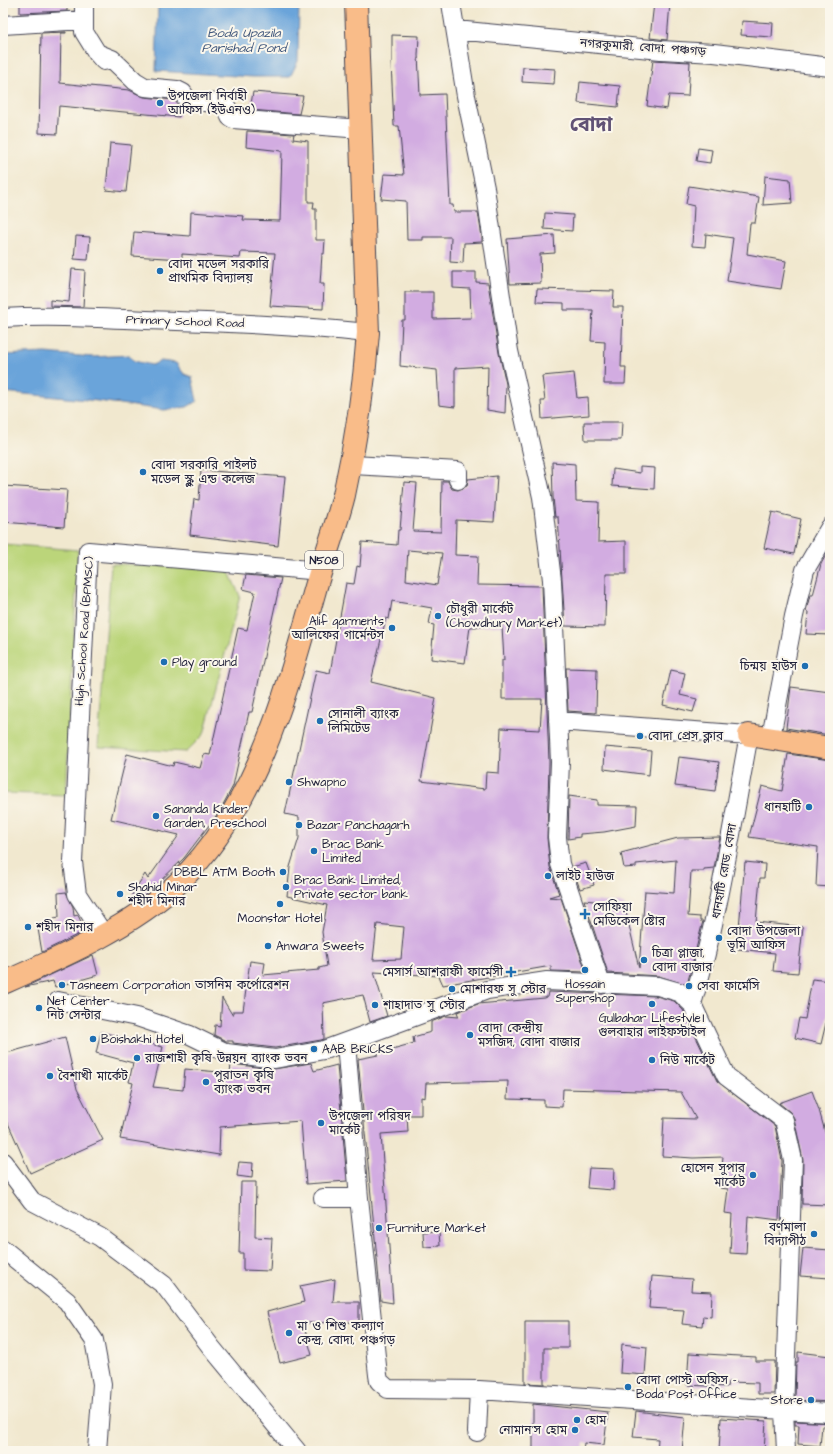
<svg xmlns="http://www.w3.org/2000/svg" width="833" height="1454" viewBox="0 0 833 1454" font-family="'Architects Daughter','Noto Sans Bengali',sans-serif">
<rect width="100%" height="100%" fill="#fbf7ec"/>
<filter id="ink" filterUnits="userSpaceOnUse"><feTurbulence type="fractalNoise" baseFrequency=".025" numOctaves="2"/><feDisplacementMap in="SourceGraphic" scale="8" xChannelSelector="R" yChannelSelector="G"/><feConvolveMatrix kernelMatrix="1 2 1 2 8 2 1 2 1" color-interpolation-filters="sRGB"/></filter>
<filter id="wash" filterUnits="userSpaceOnUse"><feTurbulence type="fractalNoise" baseFrequency=".012" numOctaves="4" result="noise"/><feDisplacementMap in="SourceGraphic" scale="16" xChannelSelector="R" yChannelSelector="G"/><feGaussianBlur stdDeviation="0.9" result="paint"/><feColorMatrix in="noise" values="0 0 0 0 0 0 0 0 0 0 0 0 0 0 0 0 0 1.4 0 .05"/><feComposite in="paint" operator="in"/></filter>
<g filter="url(#wash)">
<rect width="100%" height="100%" fill="#f1e8cf"/>
<path fill="#bbd57a" stroke="#6e7c5a" d="M 3,544 L 78,550 L 66,795 L 3,793 Z
M 111,564 L 183,566 L 228,570 L 240,596 L 204,734 L 186,752 L 98,747 Z"/>
<path fill="#6aa4da" stroke="#46638a" d="M 158,3 L 299,3 L 298,61 L 290,77 L 253,77 L 156,71 Z
M 45,353 L 93,357 L 129,355 L 134,361 L 152,365 L 161,361 L 176,363 L 184,374 L 192,377 L 197,401 L 187,407 L 164,410 L 98,401 L 3,392 L 3,355 Z"/>
<g id="blocks">
<path fill="#d2ace1" fill-rule="evenodd" d="M 20,3 L 67,3 L 67,11 L 20,13 Z
M 654,3 L 670,3 L 667,40 L 650,38 Z
M 742,21 L 773,23 L 772,37 L 741,35 Z
M 66,32 L 66,33 L 61,33 L 60,83 L 129,90 L 144,97 L 174,100 L 180,107 L 179,117 L 59,106 L 57,134 L 39,133 L 41,33 Z
M 392,35 L 419,36 L 418,55 L 420,95 L 445,94 L 450,205 L 453,205 L 454,212 L 478,212 L 482,237 L 482,242 L 464,243 L 463,263 L 450,262 L 451,237 L 423,237 L 423,240 L 407,240 L 406,201 L 381,199 L 384,174 L 404,175 L 399,126 L 394,126 L 391,62 L 392,62 Z
M 653,60 L 690,62 L 688,96 L 669,95 L 667,109 L 647,106 Z
M 523,67 L 555,69 L 554,84 L 522,82 Z
M 580,82 L 620,86 L 618,107 L 578,103 Z
M 253,92 L 303,96 L 299,114 L 250,110 Z
M 247,131 L 294,134 L 293,139 L 308,141 L 308,202 L 314,202 L 313,209 L 316,209 L 316,240 L 325,240 L 324,254 L 322,254 L 320,284 L 324,284 L 323,309 L 270,306 L 275,253 L 241,252 L 240,258 L 182,254 L 182,259 L 132,256 L 134,232 L 190,236 L 191,212 L 244,216 L 243,220 L 280,221 L 282,151 L 246,147 Z
M 110,143 L 131,145 L 126,192 L 106,190 Z
M 698,148 L 712,150 L 710,163 L 696,161 Z
M 765,176 L 790,179 L 792,203 L 763,205 Z
M 689,186 L 759,197 L 755,223 L 750,223 L 747,254 L 786,261 L 781,289 L 727,281 L 733,238 L 706,234 L 705,247 L 692,246 L 694,206 L 686,204 Z
M 545,213 L 573,215 L 572,231 L 544,229 Z
M 554,235 L 555,253 L 540,254 L 541,283 L 510,284 L 507,239 Z
M 76,236 L 90,237 L 88,260 L 74,259 Z
M 72,269 L 85,270 L 83,307 L 50,306 L 50,300 L 69,302 Z
M 453,272 L 476,272 L 476,282 L 488,283 L 499,353 L 506,384 L 505,413 L 487,410 L 488,366 L 455,368 L 455,407 L 439,405 L 437,370 L 400,366 L 402,320 L 405,320 L 405,292 L 433,292 L 433,319 L 471,318 L 470,289 L 453,288 Z
M 537,289 L 614,291 L 613,307 L 623,307 L 621,367 L 626,367 L 625,384 L 604,384 L 605,342 L 591,341 L 593,310 L 564,310 L 564,303 L 536,302 Z
M 574,373 L 577,398 L 588,397 L 589,415 L 542,419 L 541,401 L 545,401 L 542,376 Z
M 584,422 L 622,422 L 621,440 L 585,440 Z
M 552,462 L 575,464 L 576,501 L 599,502 L 598,542 L 626,541 L 626,574 L 606,574 L 605,627 L 565,626 L 558,517 L 555,517 L 553,497 Z
M 640,467 L 655,468 L 654,489 L 612,486 L 613,469 L 640,473 Z
M 201,470 L 285,477 L 278,546 L 190,535 L 194,499 L 199,500 Z
M 497,476 L 494,522 L 456,520 L 455,555 L 478,556 L 477,585 L 542,586 L 549,762 L 547,838 L 550,867 L 559,894 L 549,897 L 561,898 L 586,972 L 551,971 L 551,966 L 443,985 L 439,976 L 374,972 L 387,1016 L 370,1022 L 363,995 L 323,1003 L 324,1039 L 321,1040 L 275,1048 L 233,1043 L 233,1041 L 226,1041 L 214,1035 L 215,1025 L 220,1026 L 222,998 L 233,1016 L 233,1011 L 243,1011 L 250,961 L 265,963 L 263,975 L 319,970 L 319,968 L 327,966 L 322,932 L 327,905 L 287,896 L 290,867 L 299,838 L 299,817 L 285,814 L 316,670 L 330,673 L 346,583 L 354,584 L 357,566 L 360,567 L 362,542 L 397,545 L 398,530 L 400,530 L 404,482 L 417,483 L 413,531 L 441,532 L 442,481 L 448,481 L 452,489 L 458,490 L 467,486 L 468,479 ZM 408,550 L 442,553 L 437,585 L 406,580 ZM 392,601 L 432,608 L 429,624 L 434,625 L 431,659 L 465,663 L 470,627 L 502,626 L 504,660 L 502,660 L 502,699 L 542,699 L 540,730 L 501,728 L 499,773 L 486,772 L 485,789 L 421,781 L 436,698 L 371,682 L 386,618 L 389,619 ZM 377,924 L 404,927 L 401,959 L 373,960 Z
M 3,486 L 67,490 L 64,527 L 3,522 Z
M 772,512 L 801,519 L 794,554 L 764,548 Z
M 830,548 L 830,635 L 806,634 L 808,612 L 806,611 L 810,595 L 813,595 L 821,564 Z
M 246,575 L 281,578 L 252,712 L 249,712 L 233,786 L 219,812 L 184,858 L 153,888 L 131,904 L 137,895 L 132,894 L 145,874 L 148,879 L 179,835 L 111,819 L 127,754 L 173,766 L 174,762 L 200,768 L 204,754 L 210,755 L 238,628 L 247,630 L 255,592 L 243,589 Z
M 566,668 L 597,669 L 596,713 L 568,711 Z
M 671,670 L 685,673 L 680,695 L 697,699 L 693,712 L 663,705 Z
M 791,687 L 830,692 L 830,735 L 786,728 Z
M 605,747 L 651,751 L 649,775 L 604,769 Z
M 788,754 L 830,760 L 830,887 L 816,886 L 818,847 L 749,837 L 762,786 L 782,791 Z
M 679,757 L 719,762 L 715,791 L 675,786 Z
M 569,796 L 597,800 L 597,805 L 637,806 L 636,826 L 604,832 L 580,834 L 580,837 L 568,839 Z
M 720,837 L 714,868 L 704,869 L 704,871 L 691,871 L 688,916 L 700,917 L 700,921 L 703,921 L 687,985 L 659,976 L 608,973 L 584,900 L 624,904 L 639,968 L 645,891 L 674,893 L 676,860 L 636,864 L 636,867 L 624,868 L 621,853 L 678,838 Z
M 745,862 L 765,864 L 764,878 L 760,878 L 756,922 L 803,927 L 798,973 L 773,971 L 775,953 L 737,949 Z
M 586,863 L 594,885 L 580,889 L 572,867 Z
M 66,892 L 73,907 L 74,916 L 78,915 L 85,931 L 42,952 L 37,923 L 54,920 L 54,918 L 59,917 L 58,893 Z
M 93,955 L 98,975 L 55,987 L 53,981 L 25,987 Z
M 812,979 L 830,981 L 830,1006 L 821,1044 L 795,1038 L 799,1018 L 805,1019 Z
M 548,992 L 656,996 L 674,1001 L 683,1010 L 717,1081 L 775,1126 L 782,1161 L 779,1220 L 748,1216 L 746,1254 L 730,1253 L 732,1214 L 725,1213 L 728,1189 L 720,1188 L 723,1157 L 693,1158 L 662,1156 L 664,1118 L 696,1119 L 681,1092 L 563,1089 L 562,1107 L 544,1106 L 544,1100 L 507,1099 L 508,1081 L 426,1083 L 425,1098 L 421,1097 L 421,1115 L 407,1115 L 408,1132 L 381,1134 L 393,1303 L 381,1301 L 358,1059 L 378,1055 L 378,1053 L 414,1043 L 413,1037 L 431,1032 L 431,1022 L 446,1016 L 459,1017 L 457,1012 L 478,1004 L 545,998 L 547,997 Z
M 101,1032 L 163,1047 L 153,1087 L 183,1090 L 185,1069 L 230,1073 L 231,1064 L 274,1069 L 311,1063 L 314,1071 L 337,1065 L 347,1181 L 306,1184 L 301,1121 L 220,1127 L 219,1155 L 120,1139 L 133,1083 L 129,1082 L 133,1063 L 96,1053 Z
M 65,1037 L 77,1089 L 103,1140 L 30,1173 L 8,1123 L 3,1125 L 3,1054 Z
M 812,1091 L 819,1110 L 830,1150 L 830,1205 L 802,1204 L 803,1160 L 794,1118 L 790,1112 L 779,1103 Z
M 239,1162 L 253,1163 L 252,1178 L 237,1176 Z
M 589,1168 L 614,1169 L 613,1190 L 587,1188 Z
M 241,1182 L 256,1182 L 255,1237 L 272,1238 L 270,1271 L 243,1270 L 243,1253 L 239,1253 Z
M 439,1231 L 440,1246 L 424,1247 L 423,1232 Z
M 803,1248 L 830,1250 L 830,1278 L 800,1276 Z
M 652,1276 L 692,1279 L 691,1291 L 712,1292 L 711,1317 L 703,1316 L 702,1326 L 682,1324 L 684,1310 L 649,1308 Z
M 335,1279 L 333,1302 L 359,1302 L 359,1322 L 303,1323 L 312,1355 L 280,1363 L 267,1312 L 304,1302 L 300,1286 Z
M 525,1321 L 568,1321 L 568,1348 L 544,1348 L 544,1384 L 525,1383 Z
M 622,1344 L 647,1347 L 645,1375 L 620,1373 Z
M 798,1352 L 830,1356 L 830,1402 L 795,1400 L 796,1362 L 798,1362 Z
M 689,1353 L 756,1357 L 756,1361 L 775,1361 L 774,1394 L 758,1394 L 758,1383 L 728,1382 L 727,1387 L 687,1385 Z
M 533,1404 L 608,1412 L 604,1445 L 584,1443 L 583,1451 L 533,1451 Z
M 636,1411 L 685,1417 L 682,1451 L 657,1451 L 658,1439 L 633,1437 Z
M 721,1418 L 766,1421 L 764,1451 L 719,1451 Z
M 795,1421 L 830,1423 L 830,1426 L 822,1426 L 820,1446 L 798,1444 L 799,1425 L 795,1425 Z"/>
</g>
</g>
<g filter="url(#ink)">
<use href="#blocks" fill-opacity="0" stroke="#414051" stroke-width="1"/>
<g fill="none" stroke-linecap="round" stroke-linejoin="round">
<g stroke="#414051" stroke-width="20">
<path id="minor" d="M 84,3 L 84,32 L 97,53 L 104,61
M 451,3 L 466,96 L 485,188 L 509,351 L 542,497 L 552,580 L 560,762 L 557,837 L 560,864 L 601,984
M 3,25 L 84,20
M 456,30 L 661,50 L 714,53 L 830,67
M 97,53 L 112,59 L 135,81 L 145,87 L 177,90 L 183,93 L 188,101 L 219,103 L 227,107 L 230,117 L 233,119 L 361,129
M 3,318 C 51,315 98,318 146,320 C 220,322 294,325 368,333
M 353,465 L 458,471 L 458,480
M 558,721 L 749,735 C 732,825 719,917 692,1004
M 771,737 L 794,616 L 805,570 L 830,527
M 104,935 L 77,894 L 73,862 L 88,551 L 321,571
M 58,1001 L 137,1017 L 190,1035 L 227,1053 L 275,1059 L 324,1050 L 487,990 L 547,981 L 658,986 L 679,992 L 692,1004 L 726,1076 L 784,1120 L 793,1160 L 784,1411 L 786,1451
M 346,1043 L 359,1198 L 378,1375 L 379,1381 L 388,1389 L 479,1390 L 830,1413
M 3,1162 L 32,1201 L 100,1237 L 164,1285 L 211,1347 L 297,1451
M 323,1198 L 359,1198
M 3,1249 L 67,1301 L 94,1340 L 102,1384 L 97,1451
M 477,1432 L 479,1390"/>
</g>
<g stroke="#414051" stroke-width="24">
<path id="major" d="M 749,735 L 830,748"/>
</g>
<g stroke="#414051" stroke-width="24">
<path id="highway" d="M 3,983 C 60,958 134,926 179,882 C 258,805 286,693 315,590 C 324,558 336,527 344,495 C 356,441 364,388 368,333 L 356,3"/>
</g>
<use href="#minor" stroke="#fff" stroke-width="18"/>
<use href="#major" stroke="#f9bc89" stroke-width="22"/>
<use href="#highway" stroke="#f9bc89" stroke-width="22"/>
</g>
</g>
<g fill="#1f6fb2" stroke="#fbf7ec" stroke-width="1.5">
<circle cx="160" cy="103" r="4"/>
<circle cx="160" cy="271" r="4"/>
<circle cx="143" cy="472" r="4"/>
<circle cx="438" cy="616" r="4"/>
<circle cx="392" cy="628" r="4"/>
<circle cx="164" cy="662" r="4"/>
<circle cx="805" cy="666" r="4"/>
<circle cx="320" cy="721" r="4"/>
<circle cx="640" cy="736" r="4"/>
<circle cx="289" cy="782" r="4"/>
<circle cx="809" cy="807" r="4"/>
<circle cx="156" cy="816" r="4"/>
<circle cx="299" cy="825" r="4"/>
<circle cx="314" cy="851" r="4"/>
<circle cx="283" cy="872" r="4"/>
<circle cx="548" cy="876" r="4"/>
<circle cx="286" cy="887" r="4"/>
<circle cx="120" cy="894" r="4"/>
<circle cx="280" cy="904" r="4"/>
<path d="M583 908h4v4h4v4h-4v4h-4v-4h-4v-4h4z"/>
<circle cx="28" cy="927" r="4"/>
<circle cx="719" cy="938" r="4"/>
<circle cx="268" cy="946" r="4"/>
<circle cx="644" cy="960" r="4"/>
<circle cx="585" cy="970" r="4"/>
<path d="M509 966h4v4h4v4h-4v4h-4v-4h-4v-4h4z"/>
<circle cx="62" cy="985" r="4"/>
<circle cx="689" cy="986" r="4"/>
<circle cx="452" cy="989" r="4"/>
<circle cx="652" cy="1004" r="4"/>
<circle cx="375" cy="1005" r="4"/>
<circle cx="39" cy="1008" r="4"/>
<circle cx="470" cy="1035" r="4"/>
<circle cx="93" cy="1039" r="4"/>
<circle cx="314" cy="1049" r="4"/>
<circle cx="137" cy="1058" r="4"/>
<circle cx="652" cy="1060" r="4"/>
<circle cx="50" cy="1076" r="4"/>
<circle cx="206" cy="1082" r="4"/>
<circle cx="321" cy="1123" r="4"/>
<circle cx="753" cy="1175" r="4"/>
<circle cx="379" cy="1228" r="4"/>
<circle cx="814" cy="1234" r="4"/>
<circle cx="289" cy="1333" r="4"/>
<circle cx="628" cy="1387" r="4"/>
<circle cx="811" cy="1400" r="4"/>
<circle cx="577" cy="1420" r="4"/>
<circle cx="575" cy="1430" r="4"/>
</g>
<g text-anchor="middle" stroke-width="4" stroke-linejoin="round" paint-order="stroke">
<rect fill="#fbf7ec" stroke="#636270" stroke-width="1" x="305" y="551" width="38" height="18" rx="3"/>
<g font-size="11" font-weight="bold" fill="#22223b">
<text x="324" y="564">N508</text>
</g>
<g font-size="12" fill="#22223b" stroke="#fbf7ec">
<text transform="translate(643 47) rotate(4)" y="4">নগরকুমারী, বোদা, পঞ্চগড়</text>
<text transform="translate(185 321) rotate(2)" y="4">Primary School Road</text>
<text transform="translate(84 631) rotate(-86)" y="4">High School Road (BPMSC)</text>
<text transform="translate(724 871) rotate(-80)" y="4">ধানহাটি রোড, বোদা</text>
</g>
<g font-size="12" fill="#22223b" stroke="#fbf7ec" text-anchor="start">
<text x="168" y="100">উপজেলা নির্বাহী<tspan x="168" dy="14">আফিস (ইউএনও)</tspan></text>
<text x="168" y="268">বোদা মডেল সরকারি<tspan x="168" dy="14">প্রাথমিক বিদ্যালয়</tspan></text>
<text x="151" y="469">বোদা সরকারি পাইলট<tspan x="151" dy="14">মডেল স্কুল এন্ড কলেজ</tspan></text>
<text x="446" y="613">চৌধুরী মার্কেট<tspan x="446" dy="14">(Chowdhury Market)</tspan></text>
<text x="384" y="625" text-anchor="end">Alif garments<tspan x="384" dy="14">আলিফের গার্মেন্টস</tspan></text>
<text x="172" y="666">Play ground</text>
<text x="797" y="670" text-anchor="end">চিন্ময় হাউস</text>
<text x="328" y="718">সোনালী ব্যাংক<tspan x="328" dy="14">লিমিটেড</tspan></text>
<text x="648" y="740">বোদা প্রেস ক্লাব</text>
<text x="297" y="786">Shwapno</text>
<text x="801" y="811" text-anchor="end">ধানহাটি</text>
<text x="164" y="813">Sananda Kinder<tspan x="164" dy="14">Garden, Preschool</tspan></text>
<text x="307" y="829">Bazar Panchagarh</text>
<text x="322" y="848">Brac Bank<tspan x="322" dy="14">Limited</tspan></text>
<text x="275" y="876" text-anchor="end">DBBL ATM Booth</text>
<text x="556" y="880">লাইট হাউজ</text>
<text x="294" y="884">Brac Bank Limited,<tspan x="294" dy="14">Private sector bank</tspan></text>
<text x="128" y="891">Shahid Minar<tspan x="128" dy="14">শহীদ মিনার</tspan></text>
<text x="593" y="911">সোফিয়া<tspan x="593" dy="14">মেডিকেল ষ্টোর</tspan></text>
<text x="280" y="922" text-anchor="middle">Moonstar Hotel</text>
<text x="36" y="931">শহীদ মিনার</text>
<text x="727" y="935">বোদা উপজেলা<tspan x="727" dy="14">ভূমি আফিস</tspan></text>
<text x="276" y="950">Anwara Sweets</text>
<text x="652" y="957">চিত্রা প্লাজা,<tspan x="652" dy="14">বোদা বাজার</tspan></text>
<text x="503" y="976" text-anchor="end">মেসার্স আশরাফী ফার্মেসী</text>
<text x="585" y="988" text-anchor="middle">Hossain<tspan x="585" dy="14">Supershop</tspan></text>
<text x="70" y="989">Tasneem Corporation তাসনিম কর্পোরেশন</text>
<text x="697" y="990">সেবা ফার্মেসি</text>
<text x="460" y="993">মোশারফ সু স্টোর</text>
<text x="47" y="1005">Net Center<tspan x="47" dy="14">নিট সেন্টার</tspan></text>
<text x="383" y="1009">শাহাদাত সু স্টোর</text>
<text x="652" y="1022" text-anchor="middle">Gulbahar Lifestyle।<tspan x="652" dy="14">গুলবাহার লাইফস্টাইল</tspan></text>
<text x="478" y="1032">বোদা কেন্দ্রীয়<tspan x="478" dy="14">মসজিদ, বোদা বাজার</tspan></text>
<text x="101" y="1043">Boishakhi Hotel</text>
<text x="322" y="1053">AAB BRICKS</text>
<text x="145" y="1062">রাজশাহী কৃষি উন্নয়ন ব্যাংক ভবন</text>
<text x="660" y="1064">নিউ মার্কেট</text>
<text x="214" y="1079">পুরাতন কৃষি<tspan x="214" dy="14">ব্যাংক ভবন</tspan></text>
<text x="58" y="1080">বৈশাখী মার্কেট</text>
<text x="329" y="1120">উপজেলা পরিষদ<tspan x="329" dy="14">মার্কেট</tspan></text>
<text x="745" y="1172" text-anchor="end">হোসেন সুপার<tspan x="745" dy="14">মার্কেট</tspan></text>
<text x="806" y="1231" text-anchor="end">বর্ণমালা<tspan x="806" dy="14">বিদ্যাপীঠ</tspan></text>
<text x="387" y="1232">Furniture Market</text>
<text x="297" y="1330">মা ও শিশু কল্যাণ<tspan x="297" dy="14">কেন্দ্র, বোদা, পঞ্চগড়</tspan></text>
<text x="636" y="1384">বোদা পোস্ট অফিস -<tspan x="636" dy="14">Boda Post Office</tspan></text>
<text x="803" y="1404" text-anchor="end">Store</text>
<text x="585" y="1424">হোম</text>
<text x="567" y="1434" text-anchor="end">নোমান'স হোম</text>
</g>
<g font-size="13" font-style="italic" fill="#3f567b" stroke="#fbf7ec">
<text x="244" y="37">Boda Upazila<tspan x="244" dy="15">Parishad Pond</tspan></text>
</g>
<g font-size="20" font-weight="bold" fill="#605275" stroke="#fbf7ec">
<text x="591" y="131">বোদা</text>
</g>
</g>
<rect width="833" height="1454" fill="none" stroke="#fbf7ec" stroke-width="16"/>
</svg>
